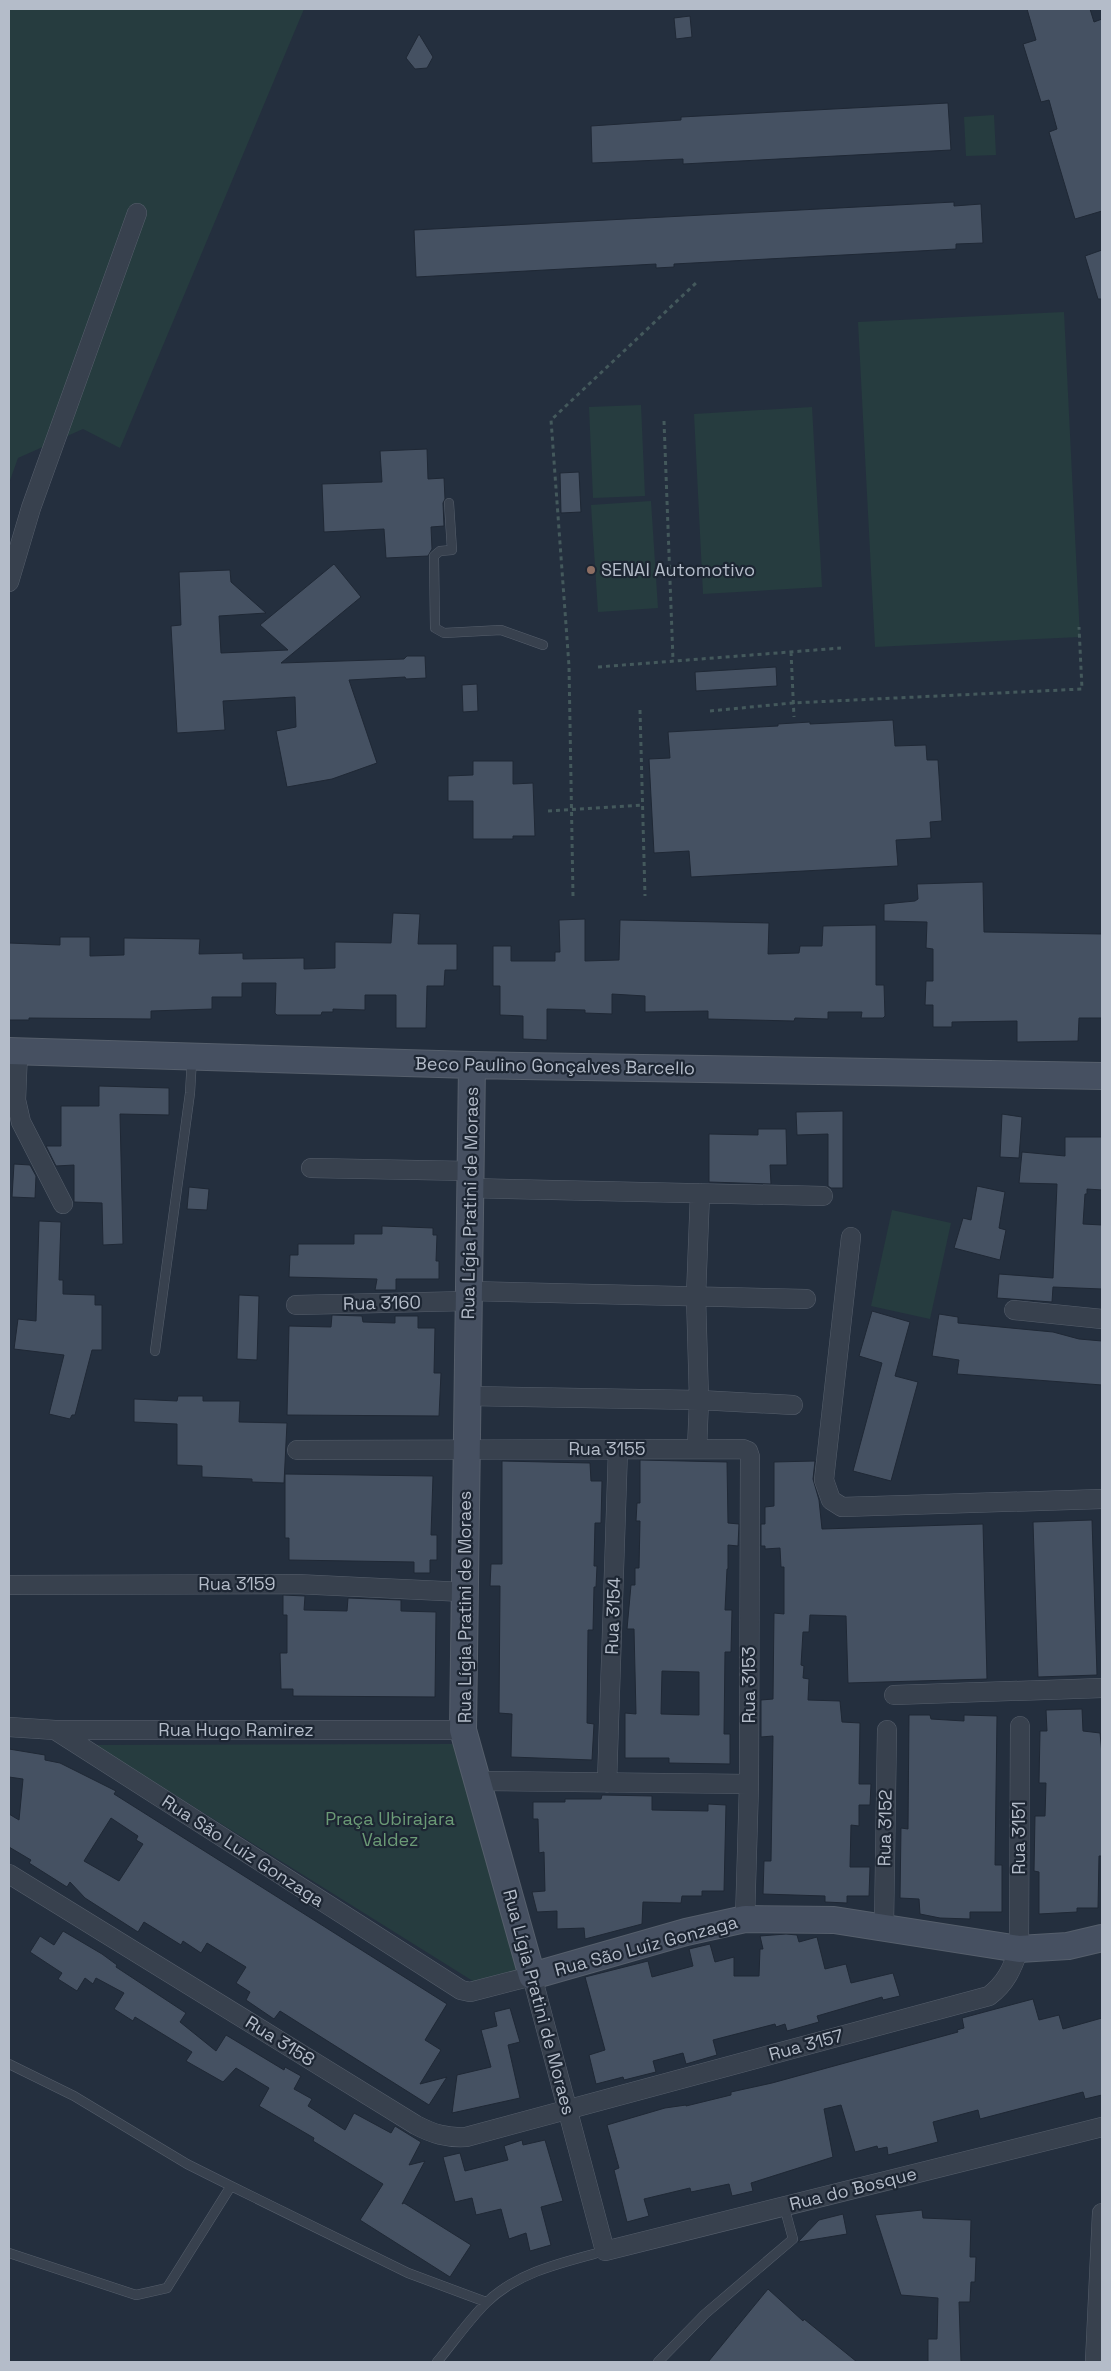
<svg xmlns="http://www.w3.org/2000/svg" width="1111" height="2371" viewBox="0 0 1111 2371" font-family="'Space Grotesk',sans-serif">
<rect width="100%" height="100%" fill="#242f3e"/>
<path fill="#263c3f" d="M 9,9 L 304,9 L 120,448 L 83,429 L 18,458 L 9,483 Z
M 994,115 L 996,155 L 966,156 L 964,117 Z
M 1064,312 L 1080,637 L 875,647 L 858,322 Z
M 641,405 L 645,496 L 593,498 L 589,407 Z
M 812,407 L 822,587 L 703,594 L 694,414 Z
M 651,501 L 658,608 L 598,612 L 591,505 Z
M 892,1210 L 951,1223 L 930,1319 L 871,1306 Z
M 454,1744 L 519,1972 L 476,1983 L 95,1745 Z"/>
<path fill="#455162" stroke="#1f2835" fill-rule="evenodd" d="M 1027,9 L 1090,9 L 1094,22 L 1102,19 L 1102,211 L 1075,219 L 1049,132 L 1057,129 L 1049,100 L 1041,102 L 1023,44 L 1036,40 Z
M 690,16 L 692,37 L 676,39 L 674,18 Z
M 419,34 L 433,57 L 427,68 L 415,69 L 406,58 Z
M 948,103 L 951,150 L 683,164 L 683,159 L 592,163 L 591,126 L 681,120 L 681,117 Z
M 954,202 L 954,206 L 981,204 L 983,243 L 956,244 L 956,249 L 674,264 L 674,267 L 656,268 L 656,264 L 416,277 L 414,230 Z
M 1102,250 L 1102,299 L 1098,299 L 1085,256 Z
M 427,449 L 428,479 L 444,478 L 445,499 L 443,503 L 444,526 L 431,527 L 432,549 L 428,556 L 386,558 L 384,529 L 324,532 L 322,484 L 382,482 L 380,451 Z
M 579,472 L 581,512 L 561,513 L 560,473 Z
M 334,564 L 361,597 L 281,663 L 404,659 L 407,656 L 425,656 L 426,678 L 406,679 L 405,677 L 349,680 L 377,763 L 332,779 L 287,787 L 276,731 L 296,727 L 295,697 L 223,701 L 225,730 L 177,733 L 171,626 L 181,625 L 179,572 L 230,570 L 231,582 L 266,613 L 219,616 L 221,653 L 288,650 L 260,625 Z
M 776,667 L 777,686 L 696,691 L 695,672 Z
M 477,684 L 478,711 L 463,712 L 462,685 Z
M 893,720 L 895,746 L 926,745 L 927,760 L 938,760 L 942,821 L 930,822 L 931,838 L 896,840 L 898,866 L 691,877 L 689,851 L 654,853 L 649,759 L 670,758 L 668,732 L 778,726 L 778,724 L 810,722 L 810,724 Z
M 473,761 L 513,761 L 513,784 L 533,783 L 535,836 L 513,836 L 513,839 L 473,839 L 473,801 L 448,801 L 448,776 L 473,775 Z
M 983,882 L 984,932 L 1102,934 L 1102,1018 L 1079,1018 L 1078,1041 L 1017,1042 L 1017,1021 L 952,1022 L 952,1027 L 933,1027 L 933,1005 L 925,1005 L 926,981 L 933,981 L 933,949 L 926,948 L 927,922 L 884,921 L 884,904 L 915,901 L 918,899 L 917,884 Z
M 393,913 L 420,914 L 418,944 L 457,944 L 457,970 L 445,970 L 444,986 L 427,986 L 426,1028 L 396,1028 L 396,995 L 365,995 L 365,1010 L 333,1009 L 333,1012 L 322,1012 L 321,1015 L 277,1015 L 275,1013 L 276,983 L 242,983 L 242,997 L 212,997 L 212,1009 L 151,1011 L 151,1019 L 29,1018 L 29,1020 L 9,1020 L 9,943 L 60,945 L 60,937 L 90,937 L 90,956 L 124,955 L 124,938 L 200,939 L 199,954 L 243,953 L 243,959 L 304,958 L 304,969 L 335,968 L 335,942 L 391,943 Z
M 585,919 L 585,961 L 619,960 L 620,920 L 769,923 L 768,954 L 799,953 L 800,946 L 822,946 L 823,926 L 876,925 L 876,985 L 884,985 L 885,1016 L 883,1018 L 861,1018 L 862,1012 L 828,1012 L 828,1019 L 795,1018 L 794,1021 L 708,1019 L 708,1011 L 645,1012 L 645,996 L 612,994 L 612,1014 L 585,1013 L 585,1010 L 547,1009 L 547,1040 L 523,1039 L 523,1016 L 500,1015 L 500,986 L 493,986 L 493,946 L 511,946 L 511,961 L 555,961 L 555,952 L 560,952 L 559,920 Z
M 99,1086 L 169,1088 L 169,1115 L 120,1114 L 123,1244 L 103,1245 L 102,1203 L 74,1202 L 74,1165 L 56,1166 L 46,1146 L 61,1146 L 61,1106 L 99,1106 Z
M 843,1111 L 843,1188 L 831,1188 L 828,1186 L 828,1134 L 797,1135 L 796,1112 Z
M 1002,1114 L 1022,1117 L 1019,1158 L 1000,1157 Z
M 758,1129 L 786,1129 L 787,1165 L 770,1165 L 771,1184 L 709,1182 L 709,1134 L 758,1135 Z
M 1065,1137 L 1102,1137 L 1102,1190 L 1087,1189 L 1087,1194 L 1085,1194 L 1083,1224 L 1102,1225 L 1102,1289 L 1053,1287 L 1052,1302 L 997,1298 L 999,1274 L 1053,1278 L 1057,1184 L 1019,1183 L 1022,1152 L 1065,1156 Z
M 14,1164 L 30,1165 L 36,1176 L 35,1198 L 12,1197 Z
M 977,1186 L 1005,1192 L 999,1228 L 1006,1230 L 1000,1260 L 954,1248 L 963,1218 L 971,1220 Z
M 189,1187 L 209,1189 L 207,1210 L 187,1209 Z
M 39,1221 L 61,1222 L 59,1280 L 63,1280 L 63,1294 L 95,1295 L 95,1305 L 102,1305 L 102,1350 L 92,1350 L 75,1415 L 72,1415 L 70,1419 L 49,1414 L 64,1355 L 14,1349 L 18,1319 L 36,1321 Z
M 382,1226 L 433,1228 L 433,1235 L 437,1235 L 436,1261 L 439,1261 L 439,1279 L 396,1279 L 396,1290 L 375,1290 L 377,1279 L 289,1277 L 290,1255 L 298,1255 L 298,1244 L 354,1244 L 354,1234 L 382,1234 Z
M 239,1295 L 259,1296 L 257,1360 L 237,1359 Z
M 872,1311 L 910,1322 L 895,1376 L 918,1382 L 891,1481 L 853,1471 L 882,1363 L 859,1356 Z
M 939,1314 L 958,1317 L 958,1323 L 1053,1332 L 1079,1339 L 1102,1341 L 1102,1385 L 957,1374 L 959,1360 L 932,1356 Z
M 332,1315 L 362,1316 L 363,1322 L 395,1323 L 395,1316 L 418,1316 L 418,1328 L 435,1328 L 434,1373 L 441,1373 L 439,1416 L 287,1415 L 289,1326 L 331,1327 Z
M 178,1396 L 203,1396 L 203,1401 L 240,1401 L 239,1422 L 287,1423 L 284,1483 L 252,1482 L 252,1479 L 202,1477 L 202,1466 L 177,1465 L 177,1424 L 134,1422 L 134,1399 L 177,1401 Z
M 640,1460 L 727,1462 L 728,1523 L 739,1524 L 738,1546 L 728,1545 L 728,1569 L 727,1569 L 725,1610 L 732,1610 L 731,1652 L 725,1652 L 724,1734 L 730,1734 L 730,1764 L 669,1763 L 669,1758 L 625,1758 L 625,1713 L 636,1714 L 634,1629 L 627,1629 L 631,1585 L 635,1585 L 635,1568 L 639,1568 L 640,1521 L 636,1521 L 637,1503 L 640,1503 ZM 662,1671 L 699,1672 L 699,1715 L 661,1714 Z
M 502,1461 L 590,1463 L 591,1481 L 602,1481 L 601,1523 L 595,1523 L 594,1566 L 597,1566 L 596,1587 L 594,1587 L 593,1630 L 588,1630 L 587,1723 L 594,1724 L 592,1760 L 511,1757 L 512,1714 L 499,1713 L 500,1586 L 490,1586 L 491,1564 L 502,1564 Z
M 815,1461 L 813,1479 L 819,1500 L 822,1529 L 983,1524 L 987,1679 L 848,1683 L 846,1616 L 810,1615 L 809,1632 L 803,1632 L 801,1665 L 804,1666 L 803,1678 L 809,1679 L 808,1700 L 840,1701 L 842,1722 L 860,1723 L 859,1784 L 871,1784 L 870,1805 L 859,1805 L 859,1826 L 851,1825 L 850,1867 L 870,1867 L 869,1896 L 847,1896 L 847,1903 L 825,1902 L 825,1896 L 763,1894 L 764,1861 L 771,1861 L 773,1736 L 761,1737 L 761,1700 L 773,1699 L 774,1613 L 784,1614 L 784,1567 L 781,1567 L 780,1548 L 765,1549 L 765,1546 L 761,1546 L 761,1524 L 765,1524 L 765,1507 L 774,1506 L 774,1462 Z
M 285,1474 L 433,1476 L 431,1535 L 437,1535 L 437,1560 L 430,1560 L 430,1573 L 414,1573 L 414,1562 L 289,1560 L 289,1538 L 285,1538 Z
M 1092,1520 L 1097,1675 L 1038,1677 L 1033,1522 Z
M 283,1595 L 305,1596 L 304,1610 L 347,1611 L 348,1598 L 401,1600 L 401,1611 L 436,1612 L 435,1697 L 293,1696 L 293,1689 L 281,1689 L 280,1653 L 287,1653 L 287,1615 L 283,1615 Z
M 1082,1709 L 1083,1731 L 1100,1733 L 1102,1754 L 1102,1856 L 1099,1856 L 1098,1908 L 1077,1908 L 1077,1912 L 1039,1914 L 1039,1872 L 1034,1871 L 1035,1816 L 1045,1816 L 1046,1783 L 1039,1783 L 1040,1731 L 1047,1731 L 1046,1710 Z
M 909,1715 L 930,1715 L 931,1719 L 964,1721 L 964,1715 L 997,1716 L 995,1865 L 1002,1865 L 1002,1912 L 970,1912 L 970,1919 L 940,1918 L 920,1914 L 919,1899 L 900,1898 L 901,1828 L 908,1829 Z
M 9,1749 L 45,1755 L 45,1760 L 60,1763 L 116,1791 L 114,1794 L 447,2004 L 425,2040 L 441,2050 L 420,2084 L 447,2077 L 429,2105 L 280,2011 L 274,2019 L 246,2000 L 250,1992 L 236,1983 L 246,1967 L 207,1943 L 201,1953 L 183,1941 L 181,1945 L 144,1922 L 138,1932 L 85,1898 L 70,1882 L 67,1887 L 29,1863 L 31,1860 L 9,1847 L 9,1814 L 19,1820 L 23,1779 L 9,1777 ZM 111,1818 L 138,1836 L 136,1840 L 143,1844 L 119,1881 L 84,1861 Z
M 602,1795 L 652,1796 L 652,1810 L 708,1811 L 708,1804 L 726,1805 L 724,1891 L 702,1891 L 702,1896 L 682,1896 L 681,1903 L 643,1902 L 642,1924 L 585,1939 L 584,1928 L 557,1929 L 557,1911 L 537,1912 L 532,1892 L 545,1891 L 544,1852 L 539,1853 L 538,1819 L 533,1819 L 533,1802 L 565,1802 L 565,1799 L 601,1799 Z
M 63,1931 L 102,1954 L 117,1965 L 116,1967 L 186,2013 L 180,2022 L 216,2051 L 226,2035 L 284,2070 L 285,2067 L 301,2076 L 294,2089 L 312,2099 L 308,2106 L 345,2130 L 354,2113 L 391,2133 L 395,2126 L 421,2142 L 409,2165 L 425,2161 L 402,2204 L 404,2203 L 471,2245 L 450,2277 L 360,2220 L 383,2184 L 313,2141 L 314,2138 L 259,2106 L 269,2088 L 236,2068 L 223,2082 L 186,2061 L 192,2052 L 135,2017 L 133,2021 L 114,2009 L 124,1993 L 96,1978 L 93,1984 L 85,1978 L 77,1991 L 58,1979 L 62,1973 L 30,1952 L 40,1936 L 54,1945 Z
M 786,1934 L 797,1935 L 799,1942 L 817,1937 L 825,1969 L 846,1964 L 851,1983 L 893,1973 L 900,1996 L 883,2000 L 882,1997 L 817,2016 L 819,2022 L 787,2031 L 785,2024 L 776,2027 L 775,2024 L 713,2040 L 717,2055 L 686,2064 L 683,2053 L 653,2061 L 656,2072 L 624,2080 L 623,2077 L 596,2084 L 589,2055 L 605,2050 L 585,1977 L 648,1961 L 652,1977 L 693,1966 L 689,1949 L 710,1944 L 715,1962 L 734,1957 L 734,1976 L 759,1976 L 760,1949 L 763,1949 L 760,1936 Z
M 1033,1999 L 1039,2020 L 1059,2015 L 1063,2029 L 1102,2018 L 1102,2095 L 1085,2099 L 1083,2092 L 980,2119 L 978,2110 L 933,2122 L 938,2142 L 888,2155 L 887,2147 L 878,2149 L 877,2146 L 855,2152 L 841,2105 L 824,2109 L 833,2157 L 751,2183 L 753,2191 L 732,2196 L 729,2184 L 691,2192 L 690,2188 L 644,2199 L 649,2216 L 627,2222 L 614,2170 L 619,2168 L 607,2125 L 665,2108 L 686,2105 L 686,2106 L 731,2095 L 731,2092 L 772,2083 L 958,2032 L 957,2030 L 964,2028 L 962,2018 Z
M 510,2008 L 520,2042 L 508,2045 L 520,2098 L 452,2113 L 457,2075 L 491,2067 L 481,2030 L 497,2026 L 494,2012 Z
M 522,2140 L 523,2145 L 545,2140 L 563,2201 L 541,2207 L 551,2245 L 530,2251 L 526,2233 L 509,2239 L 501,2209 L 476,2215 L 472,2198 L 455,2202 L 443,2157 L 460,2153 L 465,2171 L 508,2160 L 504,2146 Z
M 922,2210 L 923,2218 L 971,2220 L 970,2257 L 976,2257 L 975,2282 L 971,2282 L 970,2302 L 959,2302 L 961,2362 L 928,2362 L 928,2339 L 937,2339 L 938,2298 L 901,2295 L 875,2215 Z
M 843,2214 L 847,2234 L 798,2242 L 819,2220 Z
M 768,2289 L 803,2321 L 804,2319 L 857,2362 L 708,2362 Z"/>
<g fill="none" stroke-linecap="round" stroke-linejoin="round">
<g stroke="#565f6c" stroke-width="10">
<path id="lane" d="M 449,503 L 452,550 L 440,551 L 434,556 L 435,628 L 444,633 L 501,630 L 543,645
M 155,1351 L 190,1093 L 192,1058
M 9,2064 L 74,2096 L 187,2164 L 231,2186 L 408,2273 L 486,2302
M 9,2253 L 136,2295 L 167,2288 L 231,2186
M 437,2362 C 453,2343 468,2321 486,2303 C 517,2272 564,2262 605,2251
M 658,2362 L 705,2314 L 793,2239 L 784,2206"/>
</g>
<g stroke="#565f6c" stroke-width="20">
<path id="street" d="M 9,582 L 31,508 L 137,213
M 18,1051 L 16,1100 L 21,1122 L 63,1204
M 311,1168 L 469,1171
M 469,1188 L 823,1196
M 851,1237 L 824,1480 L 831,1500 L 842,1507 L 1102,1499
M 468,1291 L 806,1299
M 296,1305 L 468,1301
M 1014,1310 L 1102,1319
M 467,1396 L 699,1400 L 793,1405
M 697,1449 L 699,1400 L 696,1296 L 700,1193
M 297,1450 L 743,1449 L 748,1451 L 750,1457 L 749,1784 L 745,1919
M 9,1585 L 296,1584 L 464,1592
M 894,1695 L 1102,1688
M 9,1727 L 55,1730 L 463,1730
M 55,1730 L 461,1990 L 470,1992 L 532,1976 L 605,2251 L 1102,2127
M 478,1781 L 749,1784
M 607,1783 L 618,1449
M 9,1874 L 416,2125 C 433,2134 447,2138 466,2137 L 989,1996 C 1006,1983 1012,1969 1019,1949 L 1020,1726
M 884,1926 L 887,1730
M 1095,2362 L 1102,2213"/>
</g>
<g stroke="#565f6c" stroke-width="28">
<path id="secondary" d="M 9,1051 L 472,1065 L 1102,1076
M 472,1065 L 463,1730 L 532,1976 L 686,1932 L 745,1919 L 834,1920 L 1019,1949 L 1068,1946 L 1102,1938"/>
</g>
<path stroke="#44595c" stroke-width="3" stroke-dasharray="4 4" stroke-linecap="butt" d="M 664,421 L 673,660
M 791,652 L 794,717
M 598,667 L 841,648
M 640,710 L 645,896
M 710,711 L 792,703 L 1082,689 L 1079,627
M 548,811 L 642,805
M 573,896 L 569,666 L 551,420 L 697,282"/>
<use href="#lane" stroke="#38414e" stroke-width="9"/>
<use href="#street" stroke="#38414e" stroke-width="19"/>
<use href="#secondary" stroke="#465061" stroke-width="26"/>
</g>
<circle fill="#8d6e63" stroke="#1d2633" stroke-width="2" cx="591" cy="570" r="5"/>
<g text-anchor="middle" stroke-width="4.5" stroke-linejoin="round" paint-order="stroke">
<g font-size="18" fill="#b4bcc9" stroke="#1d2633" text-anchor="start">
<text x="601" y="576">SENAI Automotivo</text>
</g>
<g font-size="18" fill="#b4bcc9" stroke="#1d2633">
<text transform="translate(555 1066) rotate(1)" y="6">Beco Paulino Gonçalves Barcello</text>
<text transform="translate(470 1203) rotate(-89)" y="6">Rua Lígia Pratini de Moraes</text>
<text transform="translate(382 1303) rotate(-1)" y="6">Rua 3160</text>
<text x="607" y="1455">Rua 3155</text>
<text x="237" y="1590">Rua 3159</text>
<text transform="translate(465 1607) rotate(-90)" y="6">Rua Lígia Pratini de Moraes</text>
<text transform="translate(613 1616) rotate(-88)" y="6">Rua 3154</text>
<text transform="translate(749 1685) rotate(-90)" y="6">Rua 3153</text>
<text x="236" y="1736">Rua Hugo Ramirez</text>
<text transform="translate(885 1828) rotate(-89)" y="6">Rua 3152</text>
<text transform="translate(1019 1838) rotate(-90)" y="6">Rua 3151</text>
<text transform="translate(243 1851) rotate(33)" y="6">Rua São Luiz Gonzaga</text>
<text transform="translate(646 1946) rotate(-15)" y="6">Rua São Luiz Gonzaga</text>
<text transform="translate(539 2002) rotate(75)" y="6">Rua Lígia Pratini de Moraes</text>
<text transform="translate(280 2041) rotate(32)" y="6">Rua 3158</text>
<text transform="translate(806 2045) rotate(-15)" y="6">Rua 3157</text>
<text transform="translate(853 2189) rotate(-14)" y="6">Rua do Bosque</text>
</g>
<g font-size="18" fill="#6b9a76" stroke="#1d2633">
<text x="390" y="1825">Praça Ubirajara<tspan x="390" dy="21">Valdez</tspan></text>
</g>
</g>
<rect width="1111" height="2371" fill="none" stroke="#b4bcc9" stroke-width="20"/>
</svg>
